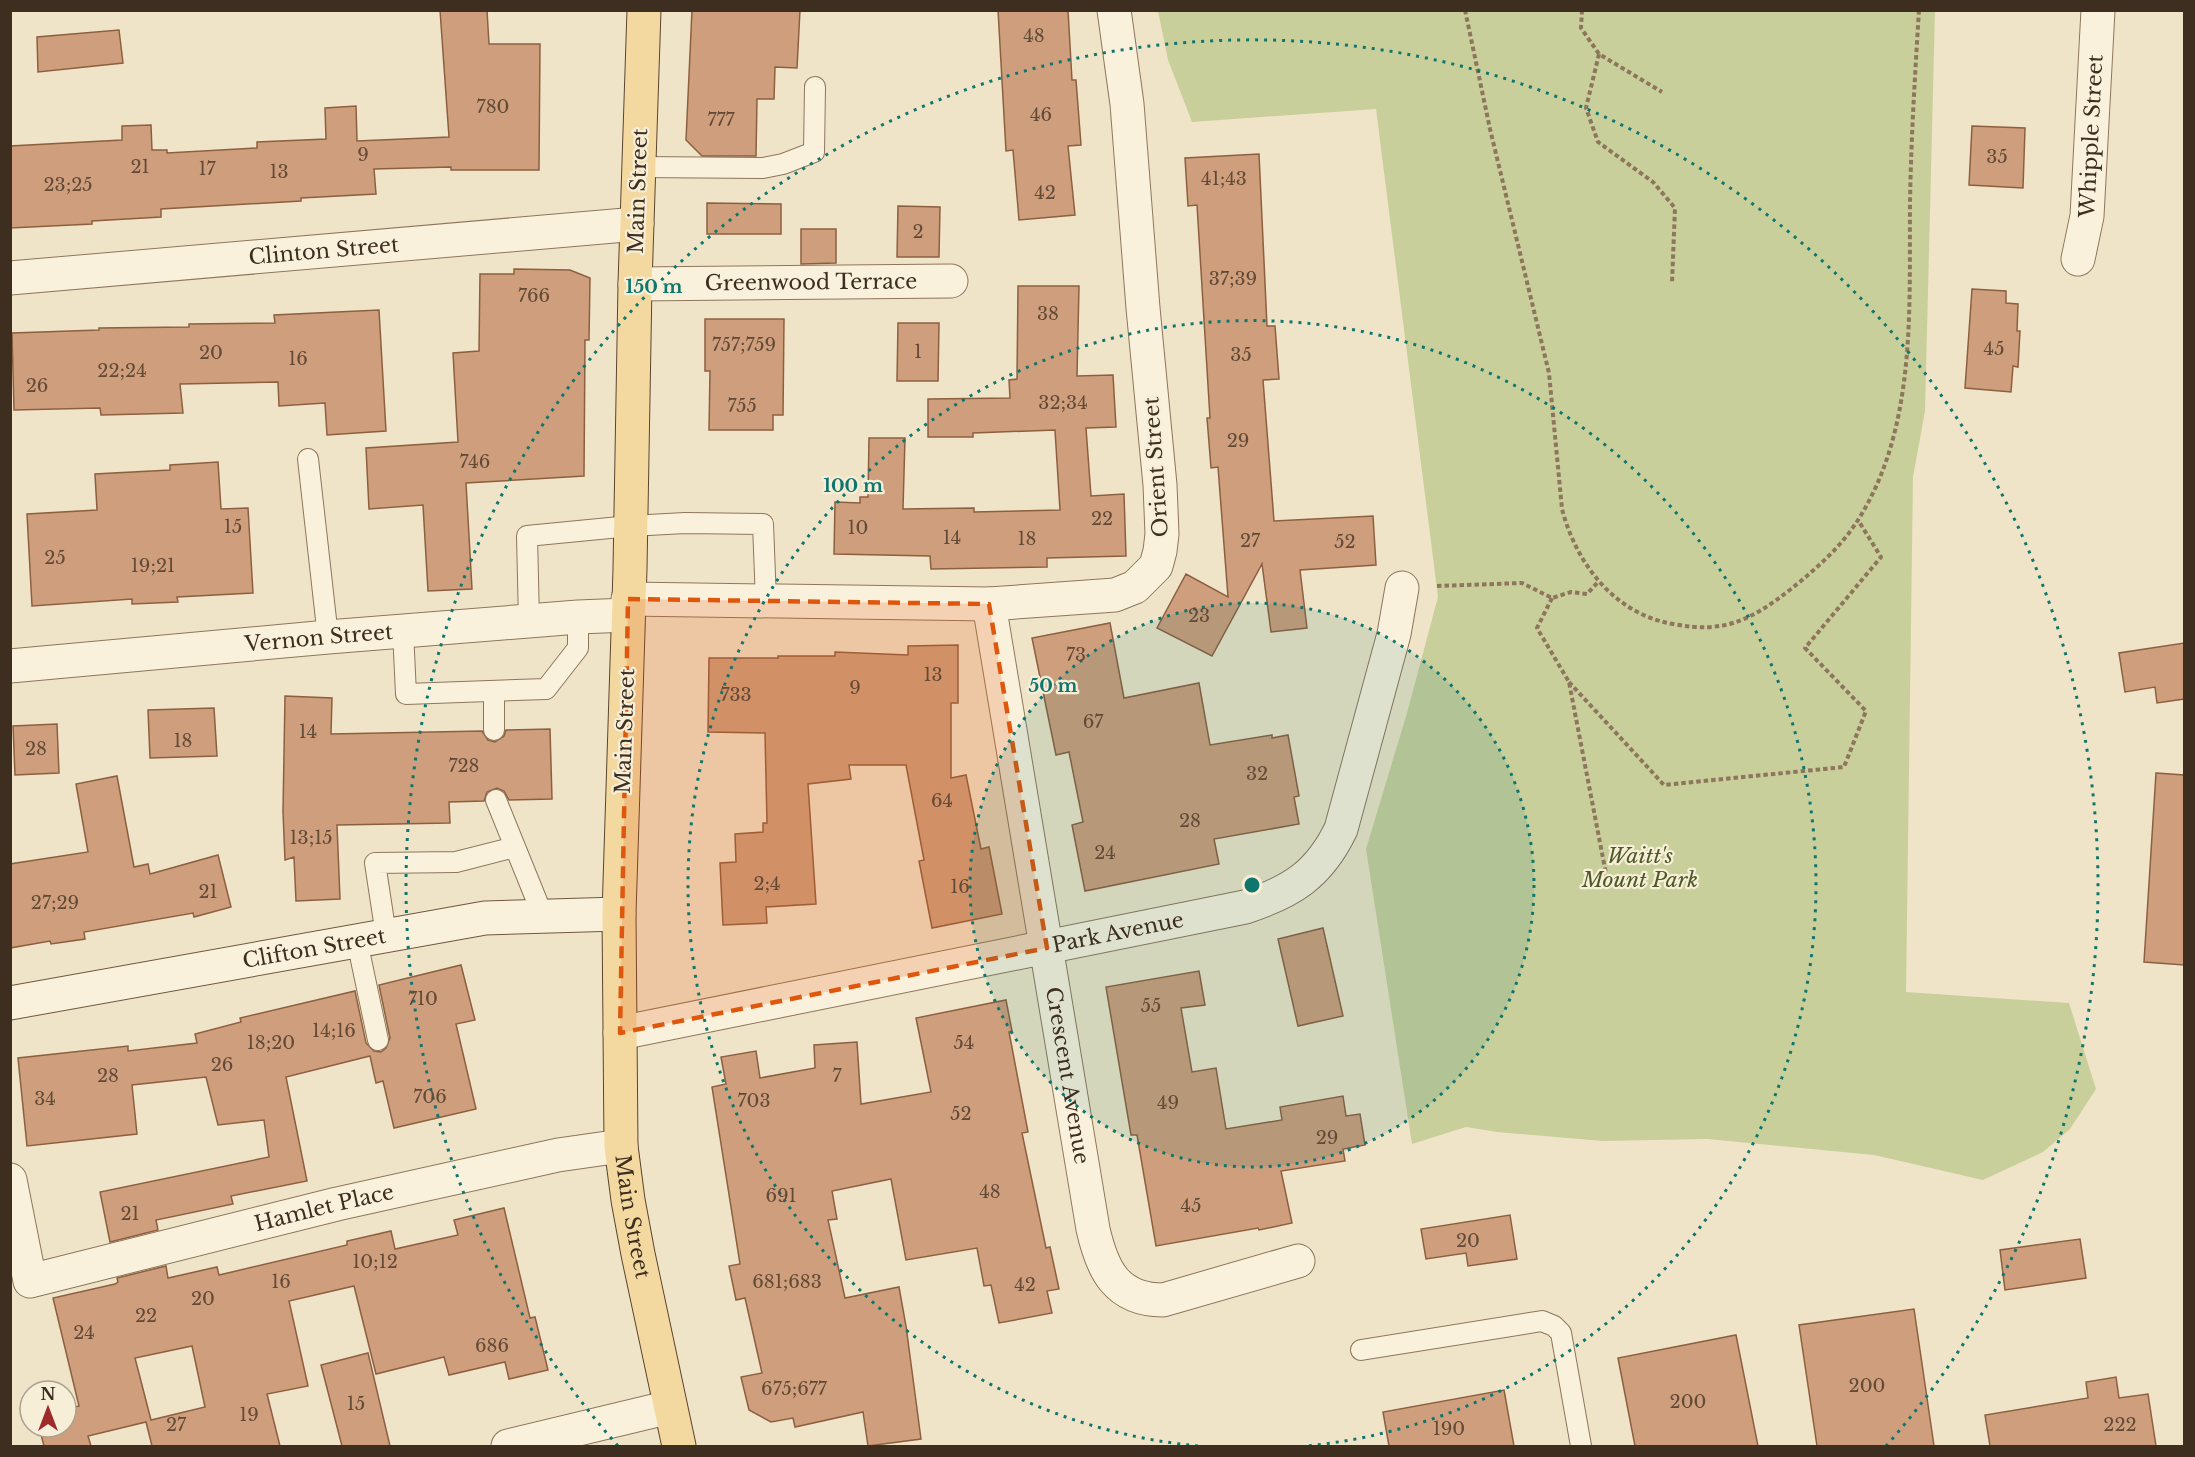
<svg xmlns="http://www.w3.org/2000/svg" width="2195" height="1457" viewBox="0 0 2195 1457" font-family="'Libre Baskerville',serif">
<rect width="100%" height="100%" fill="#f0e4c8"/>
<path fill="#c9cf9b" d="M 1158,11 L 1935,11 L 1925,411 L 1913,477 L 1906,992 L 2069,1003 L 2096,1089 L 2070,1129 L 2043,1152 L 1983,1180 L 1874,1155 L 1707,1139 L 1602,1141 L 1497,1132 L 1466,1127 L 1412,1144 L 1366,849 L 1407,713 L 1438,597 L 1376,109 L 1192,122 L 1168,60 Z"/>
<path fill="#cf9f7d" stroke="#8d5f41" stroke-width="1.5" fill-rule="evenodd" d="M 440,10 L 487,10 L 489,44 L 540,44 L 539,170 L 451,170 L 451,167 L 374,169 L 376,194 L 301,198 L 301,201 L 161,209 L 161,217 L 92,221 L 92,224 L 10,228 L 10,146 L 122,140 L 122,126 L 151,125 L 152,150 L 167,150 L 167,153 L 257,148 L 257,142 L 326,139 L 325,108 L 356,106 L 357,141 L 449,137 Z
M 692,10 L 800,10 L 797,68 L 775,67 L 774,99 L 757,99 L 756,156 L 702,156 L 686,140 Z
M 998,10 L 1068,10 L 1072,80 L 1076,80 L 1081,145 L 1068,146 L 1075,215 L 1019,220 L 1013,150 L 1006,151 Z
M 119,30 L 123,63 L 38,72 L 37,37 Z
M 1972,126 L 2025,128 L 2023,188 L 1969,185 Z
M 1259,154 L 1267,326 L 1275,326 L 1279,379 L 1263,380 L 1274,521 L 1373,516 L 1376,565 L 1300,570 L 1307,628 L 1271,632 L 1262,564 L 1212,656 L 1157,628 L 1186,574 L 1228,597 L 1218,467 L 1211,468 L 1207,418 L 1210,418 L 1197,205 L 1188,206 L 1185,158 Z
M 707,203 L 781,204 L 781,234 L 707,234 Z
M 898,206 L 940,207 L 939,257 L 897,257 Z
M 801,229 L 836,229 L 836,263 L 801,264 Z
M 514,269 L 570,270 L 590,278 L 589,340 L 585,340 L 584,476 L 466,483 L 472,589 L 428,591 L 423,505 L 369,509 L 366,448 L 458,442 L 453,353 L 479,351 L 480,274 L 514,274 Z
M 1018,286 L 1079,286 L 1077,376 L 1113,375 L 1116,427 L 1086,428 L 1091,496 L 1124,494 L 1126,556 L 1047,558 L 1047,567 L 931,569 L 930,556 L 834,554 L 835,502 L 860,503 L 860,497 L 868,497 L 869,438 L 905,438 L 903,509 L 974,508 L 974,512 L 1060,510 L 1055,430 L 973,433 L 973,437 L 928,437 L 928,399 L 1010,398 L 1009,380 L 1017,379 Z
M 1972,289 L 2006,291 L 2006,303 L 2018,304 L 2017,331 L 2020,331 L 2018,367 L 2013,366 L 2011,392 L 1965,388 Z
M 379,310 L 386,431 L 327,435 L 325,403 L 279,406 L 278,382 L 180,384 L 183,413 L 101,415 L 100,408 L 14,410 L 12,333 L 99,330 L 99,328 L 189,327 L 189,324 L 275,323 L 274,315 Z
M 705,319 L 784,319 L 783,415 L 773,415 L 773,430 L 709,430 L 710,371 L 705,371 Z
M 898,323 L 939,323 L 938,381 L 897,381 Z
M 218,462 L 221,509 L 248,508 L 253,593 L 177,597 L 178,602 L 132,604 L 132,599 L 32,606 L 27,514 L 97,510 L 95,474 L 170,470 L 170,465 Z
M 1110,623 L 1124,698 L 1199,683 L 1210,745 L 1272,735 L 1272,738 L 1288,735 L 1299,796 L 1294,797 L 1299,824 L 1214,839 L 1219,864 L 1085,891 L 1072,825 L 1083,822 L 1069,752 L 1056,755 L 1032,638 Z
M 2184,643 L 2184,699 L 2157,703 L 2155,687 L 2125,692 L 2119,653 Z
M 958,645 L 958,703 L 951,703 L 951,778 L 966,775 L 981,849 L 989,847 L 1002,914 L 932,928 L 919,861 L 924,860 L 906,765 L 849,765 L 851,779 L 808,784 L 816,904 L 766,907 L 767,923 L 723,925 L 720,863 L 736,862 L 735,834 L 763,832 L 763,823 L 767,823 L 765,733 L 708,732 L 709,658 L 778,658 L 778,656 L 835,656 L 835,652 L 908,655 L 908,646 Z
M 285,696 L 332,698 L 331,734 L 482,731 L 488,740 L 495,742 L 504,736 L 506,730 L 550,729 L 552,799 L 509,800 L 504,791 L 497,788 L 487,792 L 484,801 L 449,802 L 450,823 L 337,825 L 340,899 L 296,901 L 294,857 L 285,860 L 283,812 Z
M 214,708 L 217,756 L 150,758 L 148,710 Z
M 57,724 L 59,773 L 15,775 L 13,726 Z
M 2156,773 L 2184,775 L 2184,965 L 2144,962 Z
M 117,776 L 134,867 L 148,864 L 150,874 L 218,855 L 231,907 L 194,917 L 193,913 L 84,932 L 85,939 L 51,944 L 50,941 L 10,948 L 10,864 L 88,852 L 76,784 Z
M 1323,928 L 1343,1016 L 1298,1026 L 1278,939 Z
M 461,965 L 475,1020 L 456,1024 L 476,1109 L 394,1128 L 383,1081 L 376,1083 L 370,1056 L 286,1077 L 307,1181 L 231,1196 L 233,1204 L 156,1220 L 158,1230 L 110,1242 L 100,1192 L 269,1157 L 264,1120 L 218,1125 L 206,1077 L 132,1085 L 137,1134 L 27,1146 L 18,1058 L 128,1046 L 128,1051 L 197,1043 L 195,1034 L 241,1022 L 240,1018 L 355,991 L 366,1043 L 374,1051 L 381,1052 L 386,1048 L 390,1038 L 379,985 Z
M 1199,971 L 1205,1005 L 1181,1008 L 1192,1072 L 1216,1068 L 1226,1129 L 1282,1120 L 1280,1107 L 1343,1096 L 1346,1116 L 1360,1114 L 1365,1145 L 1343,1149 L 1345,1161 L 1281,1171 L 1292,1223 L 1259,1230 L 1258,1228 L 1156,1246 L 1137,1135 L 1131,1135 L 1106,987 Z
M 1006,1000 L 1012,1031 L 1009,1032 L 1028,1132 L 1022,1133 L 1046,1248 L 1050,1247 L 1059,1289 L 1047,1291 L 1052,1313 L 999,1323 L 991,1285 L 984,1286 L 977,1248 L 906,1260 L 891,1179 L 832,1191 L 837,1219 L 828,1220 L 845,1298 L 899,1287 L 906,1326 L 921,1439 L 868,1446 L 863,1412 L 795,1427 L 793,1418 L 771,1422 L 749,1410 L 741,1377 L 762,1373 L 745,1298 L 736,1300 L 729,1266 L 740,1264 L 712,1087 L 726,1084 L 721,1057 L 756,1051 L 760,1078 L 815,1068 L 814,1045 L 857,1042 L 861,1104 L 931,1092 L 916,1018 Z
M 504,1208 L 530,1318 L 535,1317 L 548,1370 L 509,1379 L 505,1362 L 449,1375 L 444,1357 L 376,1374 L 354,1286 L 289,1301 L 308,1386 L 267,1394 L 280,1446 L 152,1446 L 146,1422 L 88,1436 L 91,1446 L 44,1446 L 39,1427 L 66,1427 L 66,1409 L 79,1406 L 53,1298 L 115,1284 L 118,1282 L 117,1278 L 166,1266 L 168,1278 L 217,1267 L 219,1275 L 347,1245 L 347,1241 L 391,1231 L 395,1249 L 458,1235 L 454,1220 ZM 192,1346 L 205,1407 L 151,1420 L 135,1358 Z
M 1510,1215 L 1517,1259 L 1468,1266 L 1466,1253 L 1426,1259 L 1421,1229 Z
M 2080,1239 L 2086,1278 L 2005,1290 L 2000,1250 Z
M 1914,1309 L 1934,1446 L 1817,1446 L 1799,1325 Z
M 1736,1335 L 1758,1446 L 1635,1446 L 1618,1358 Z
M 368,1353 L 390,1446 L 342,1446 L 321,1365 Z
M 2116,1377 L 2119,1398 L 2148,1394 L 2156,1446 L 1990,1446 L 1985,1415 L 2088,1398 L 2086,1382 Z
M 1504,1390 L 1514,1446 L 1389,1446 L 1383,1412 Z"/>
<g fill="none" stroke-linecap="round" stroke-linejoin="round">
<g stroke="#8d765c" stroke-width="22">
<path id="lane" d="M 639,167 L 763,168 L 783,164 L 814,152 L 815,87
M 308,459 L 328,637
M 529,621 L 527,536 L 630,526 L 685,523 L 763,524 L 766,601
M 403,631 L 406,694 L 546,689 L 578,648 L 578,617
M 494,691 L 494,730
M 496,800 L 543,916
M 386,935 L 375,863 L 456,862 L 515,847
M 357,941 L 378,1040
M 1361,1350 L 1542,1321 L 1554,1326 L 1561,1333 L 1581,1446"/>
</g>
<g stroke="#8d765c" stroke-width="35">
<g id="street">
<path id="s1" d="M 2078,259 L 2087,216 L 2098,10"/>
<path id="s2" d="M 10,278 L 637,224"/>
<path id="s3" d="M 635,284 L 951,281"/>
<path d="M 628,599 L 989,604 L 1115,595 L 1135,587 L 1156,566 L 1160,551 L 1162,534 L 1160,485 L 1143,308 L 1127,104 L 1114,10"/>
<path id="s4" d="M 989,604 L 1093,1229 C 1102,1269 1116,1300 1163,1300 L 1298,1261"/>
<path id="s5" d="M 10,666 L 328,637 L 578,617 L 628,615"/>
<path id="s6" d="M 620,1033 L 1245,907 C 1291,892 1319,875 1341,829 L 1394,634 L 1402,588"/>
<path id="s7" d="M 10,1180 L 30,1281 L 337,1204 L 558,1155 L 621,1146"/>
<path d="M 508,1446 L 670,1407"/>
</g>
</g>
<g stroke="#6f573f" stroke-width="35">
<g id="secondary">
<path id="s8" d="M 10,1003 L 485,918 L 619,914"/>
</g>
</g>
<g stroke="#5b4430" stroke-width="35">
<g id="primary">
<path id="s9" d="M 644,10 L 635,284 L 630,569 L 619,914 L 621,1146 L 628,1200 L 638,1254 L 679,1446"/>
</g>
</g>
<path stroke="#8d765c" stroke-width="4" stroke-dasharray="4.5 3" stroke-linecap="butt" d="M 1465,10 L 1490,129 L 1549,373 L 1562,509 C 1576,563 1614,614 1673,624 C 1725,634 1751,620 1791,589 C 1816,569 1841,547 1858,520 C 1917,427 1909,309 1910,203 C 1911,139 1915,75 1919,10
M 1582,10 L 1581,28 L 1599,54 L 1662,92
M 1599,54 L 1586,108 L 1598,142 L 1653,182 L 1675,208 L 1672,283
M 1437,586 L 1522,583 L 1552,598 L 1571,592 L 1587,594 L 1598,582
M 1552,598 L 1537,628 L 1569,682 L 1607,879
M 1569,682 L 1664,785 L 1844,767 L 1866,711 L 1805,648 L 1881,557 L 1858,520"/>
<use href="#lane" stroke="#faf1dc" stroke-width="20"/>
<use href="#street" stroke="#faf1dc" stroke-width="33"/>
<use href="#secondary" stroke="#faf1dc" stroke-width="33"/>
<use href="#primary" stroke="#f3d9a0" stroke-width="33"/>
</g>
<path fill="#df570d" fill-opacity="0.2" stroke="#df570d" stroke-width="4.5" stroke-dasharray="12 8" stroke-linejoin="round" d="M 628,599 L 989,604 L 1047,948 L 620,1033 Z"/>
<circle cx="1252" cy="885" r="282" fill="#0f766e" fill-opacity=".12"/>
<g fill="none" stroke="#0f766e" stroke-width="3" stroke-dasharray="3 6">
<circle cx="1252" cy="885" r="282"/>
<path d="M1198 1446A564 564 0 1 1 1306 1446"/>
<path d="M618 1446A846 846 0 1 1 1886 1446"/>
</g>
<g text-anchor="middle" stroke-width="4.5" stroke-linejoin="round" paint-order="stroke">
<g font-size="18" fill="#624a37">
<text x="1034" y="42">48</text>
<text x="493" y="113">780</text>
<text x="1041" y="121">46</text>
<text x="721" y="126">777</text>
<text x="363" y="161">9</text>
<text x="1997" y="163">35</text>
<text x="140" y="173">21</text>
<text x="207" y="175">17</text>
<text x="279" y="178">13</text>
<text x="1224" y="185">41;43</text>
<text x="68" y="191">23;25</text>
<text x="1045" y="199">42</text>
<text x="918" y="238">2</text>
<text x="1233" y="285">37;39</text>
<text x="534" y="302">766</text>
<text x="1048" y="320">38</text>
<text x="744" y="351">757;759</text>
<text x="1994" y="355">45</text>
<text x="918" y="358">1</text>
<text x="211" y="359">20</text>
<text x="1241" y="361">35</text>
<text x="298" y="365">16</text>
<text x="122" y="377">22;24</text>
<text x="37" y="392">26</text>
<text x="1063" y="409">32;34</text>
<text x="742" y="412">755</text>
<text x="1238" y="447">29</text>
<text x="475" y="468">746</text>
<text x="1102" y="525">22</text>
<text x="233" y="533">15</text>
<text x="858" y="534">10</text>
<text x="952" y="544">14</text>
<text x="1027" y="545">18</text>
<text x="1250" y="547">27</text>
<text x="1345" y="548">52</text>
<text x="55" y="564">25</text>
<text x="153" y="572">19;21</text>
<text x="1199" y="622">23</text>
<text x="1076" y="661">73</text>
<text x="933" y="681">13</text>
<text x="855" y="694">9</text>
<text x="736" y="701">733</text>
<text x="1093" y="728">67</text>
<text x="308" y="738">14</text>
<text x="183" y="747">18</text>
<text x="36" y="755">28</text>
<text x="464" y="772">728</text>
<text x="1257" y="780">32</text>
<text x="942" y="807">64</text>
<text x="1190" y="827">28</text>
<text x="311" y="844">13;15</text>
<text x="1105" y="859">24</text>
<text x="767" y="890">2;4</text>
<text x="960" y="893">16</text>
<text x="208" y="898">21</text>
<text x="55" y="909">27;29</text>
<text x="423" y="1005">710</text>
<text x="1151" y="1012">55</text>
<text x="334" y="1037">14;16</text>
<text x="271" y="1049">18;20</text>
<text x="964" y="1049">54</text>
<text x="222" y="1071">26</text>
<text x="108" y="1082">28</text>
<text x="837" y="1082">7</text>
<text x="430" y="1103">706</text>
<text x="45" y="1105">34</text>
<text x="754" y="1107">703</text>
<text x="1168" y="1109">49</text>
<text x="961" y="1120">52</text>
<text x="1327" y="1144">29</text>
<text x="990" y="1198">48</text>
<text x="781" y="1202">691</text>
<text x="1191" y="1212">45</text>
<text x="130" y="1220">21</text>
<text x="1468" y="1247">20</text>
<text x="375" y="1268">10;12</text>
<text x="281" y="1288">16</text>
<text x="787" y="1288">681;683</text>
<text x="1025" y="1291">42</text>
<text x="203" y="1305">20</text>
<text x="146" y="1322">22</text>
<text x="84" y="1339">24</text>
<text x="492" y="1352">686</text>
<text x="1867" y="1392">200</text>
<text x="794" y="1395">675;677</text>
<text x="1688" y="1408">200</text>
<text x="356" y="1410">15</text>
<text x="249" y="1421">19</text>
<text x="176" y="1431">27</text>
<text x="2120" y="1431">222</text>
<text x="1449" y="1435">190</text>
</g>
<g font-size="21" fill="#3d2e20" stroke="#f7eed8">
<text dy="7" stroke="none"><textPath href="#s1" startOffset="124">Whipple Street</textPath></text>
<text transform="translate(638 191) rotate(-88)" y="7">Main Street</text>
<text dy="7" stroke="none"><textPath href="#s2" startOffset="315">Clinton Street</textPath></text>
<text dy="7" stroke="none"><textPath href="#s3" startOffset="176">Greenwood Terrace</textPath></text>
<text transform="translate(1156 467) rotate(-94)" y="7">Orient Street</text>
<text dy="7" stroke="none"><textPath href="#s5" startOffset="310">Vernon Street</textPath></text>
<text transform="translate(625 731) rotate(-88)" y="7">Main Street</text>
<text dy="7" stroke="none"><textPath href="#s6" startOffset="508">Park Avenue</textPath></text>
<text dy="7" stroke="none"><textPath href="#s8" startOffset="309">Clifton Street</textPath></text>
<text dy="7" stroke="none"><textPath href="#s4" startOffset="478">Crescent Avenue</textPath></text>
<text dy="7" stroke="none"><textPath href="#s7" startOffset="406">Hamlet Place</textPath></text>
<text dy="7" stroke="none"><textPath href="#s9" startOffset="1208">Main Street</textPath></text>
</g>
<g font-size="21" font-style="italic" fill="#4d5a26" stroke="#f7eed8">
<text x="1640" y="863">Waitt's<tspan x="1640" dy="24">Mount Park</tspan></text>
</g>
</g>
<circle cx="1252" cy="885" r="9" fill="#0f766e" stroke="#f7eed8" stroke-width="3"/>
<g font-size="18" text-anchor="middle" font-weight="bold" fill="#0f766e" stroke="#f7eed8" stroke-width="4.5" stroke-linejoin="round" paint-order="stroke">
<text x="654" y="293">150 m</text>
<text x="853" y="492">100 m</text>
<text x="1053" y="692">50 m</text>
</g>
<rect width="2195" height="1457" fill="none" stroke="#3d2e20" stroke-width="24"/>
<g transform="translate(48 1409)"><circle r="28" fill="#f7eed8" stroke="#ada18e" stroke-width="1.5"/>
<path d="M0-4.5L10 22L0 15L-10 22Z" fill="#9e2a2b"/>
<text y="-9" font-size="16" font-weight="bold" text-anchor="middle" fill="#3d2e20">N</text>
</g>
</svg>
